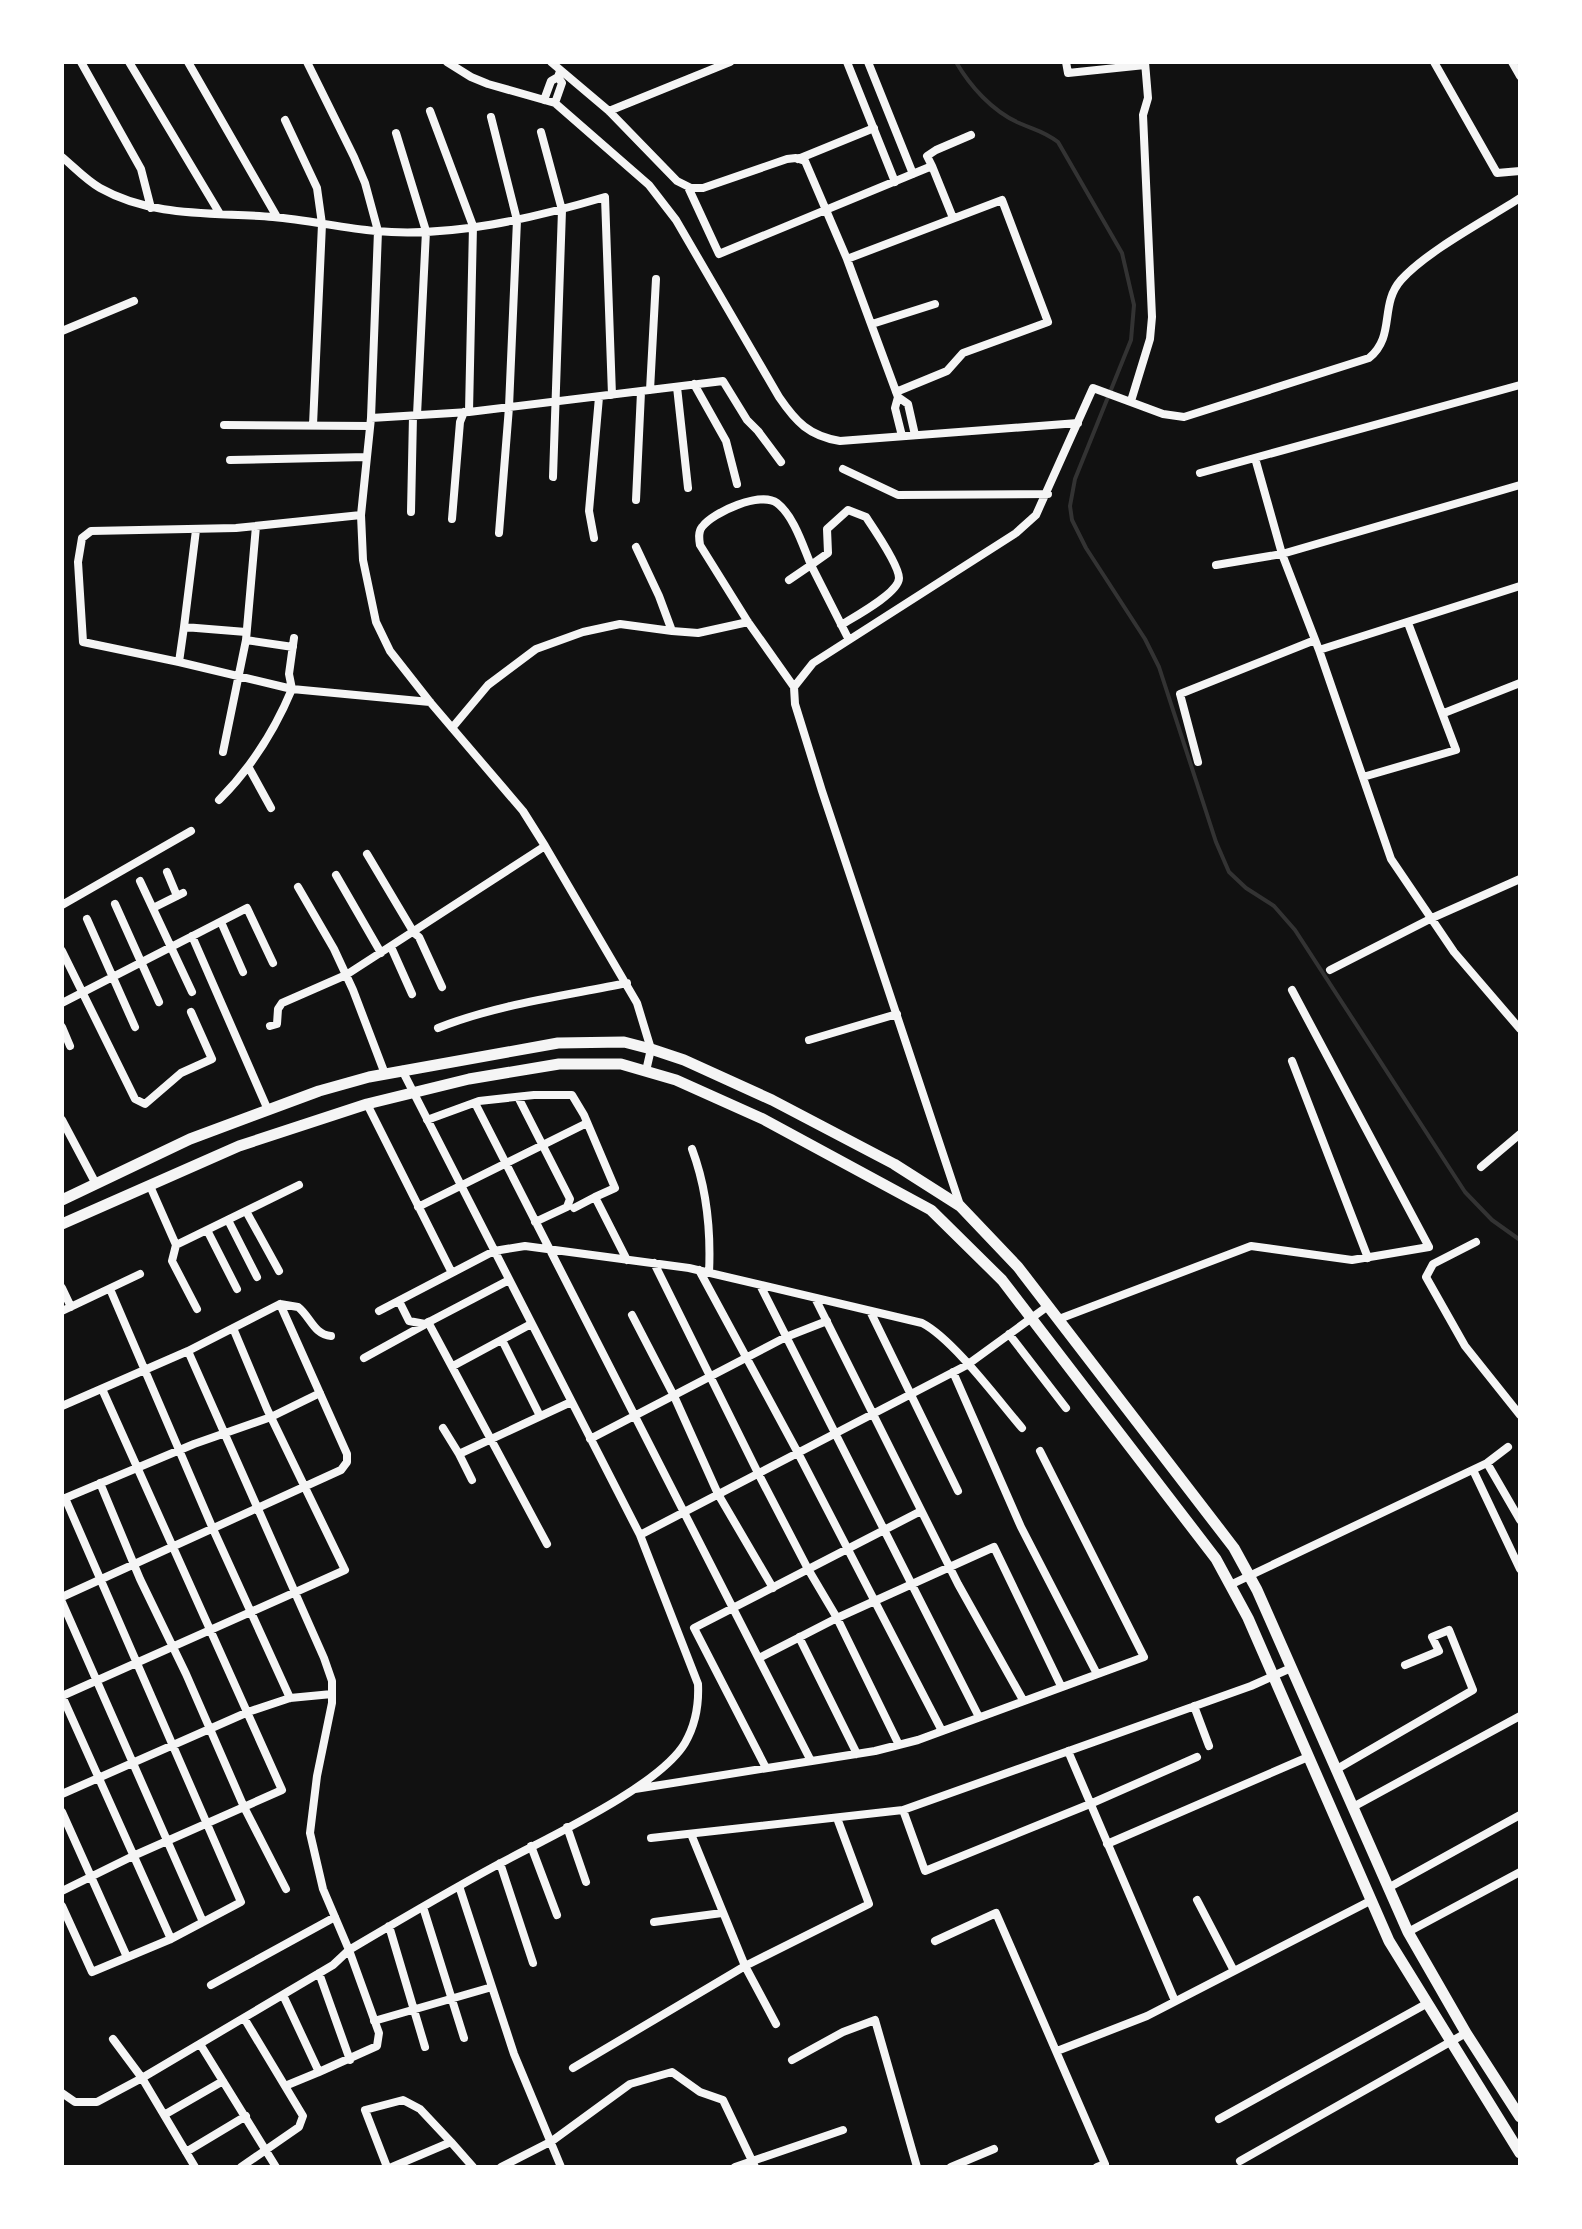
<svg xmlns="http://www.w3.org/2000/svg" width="1582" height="2229" viewBox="0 0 1582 2229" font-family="Arial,sans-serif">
<rect width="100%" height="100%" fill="#111"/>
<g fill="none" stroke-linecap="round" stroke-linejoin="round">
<path stroke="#333" stroke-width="4" d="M 956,62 C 970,86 992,111 1019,123 C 1035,130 1044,131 1058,142 L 1122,253 L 1134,305 L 1131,340 L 1075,479 L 1070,506 L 1072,520 L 1086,548 L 1145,639 L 1159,667 L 1216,842 L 1229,872 L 1246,888 L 1274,906 L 1295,930 L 1465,1192 L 1492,1220 L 1520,1240"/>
<path stroke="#f5f5f5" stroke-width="8" d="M 81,62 L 141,169 L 151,208
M 129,62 L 220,214
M 188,62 L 277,217
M 307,62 L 354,157 L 365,183 L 378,231 L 371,418 L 361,515 L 363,560 L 376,622 L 390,651 L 430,702 L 523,811 L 545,846 L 637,1003 L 651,1049 L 646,1071
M 447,62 L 471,77 L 488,84 L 555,103 L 649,185 L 676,220 L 779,397 C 796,422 809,436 840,441 L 1078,423
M 551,62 L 609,111 L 677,181 L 691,188 L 703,188 L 787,159 L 796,158 L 805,161 L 847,259 L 898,397 L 895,408 L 902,436
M 847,62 L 895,182
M 868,62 L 913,174
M 1066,62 L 1068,73 L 1145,65
M 1434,62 L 1497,173 L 1520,171
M 1512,62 L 1520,76
M 544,100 L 551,81 L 558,77 L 560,71
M 555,103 L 562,83 L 558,77
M 430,111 L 473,226 L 469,412
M 609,111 L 730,62
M 491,117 L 517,220 L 509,407 L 499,533
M 285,120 L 317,188 L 322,224 L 313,425
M 541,132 L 562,210 L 553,477
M 396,133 L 426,231 L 417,415
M 62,157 C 74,167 86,180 100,188 C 153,218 214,212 273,217 C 308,220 342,228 376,231 C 451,238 534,218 605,197 L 612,395
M 798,159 L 874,128
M 932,166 L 927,156 L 936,150 L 971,135
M 688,187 L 719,254 L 932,166 L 953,218
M 847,259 L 1002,200 L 1048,322 L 963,353 L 947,371 L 896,392
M 872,324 L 935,304
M 62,331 L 134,301
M 694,384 L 726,441 L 737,484
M 677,387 L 688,488
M 650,390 L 656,279
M 898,397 L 908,404 L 915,435
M 1131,401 L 1150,339 L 1152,317 L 1143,115 L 1148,98 L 1145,62
M 371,418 L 469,412 L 723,381 L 747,420 L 758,431 L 781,462
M 224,425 L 370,426
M 1255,458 L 1282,554 L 1319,650 L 1391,859 L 1454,952 L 1520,1029
M 230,460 L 367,457
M 843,469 L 898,495 L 1048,494
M 1200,473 L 1520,385
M 636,500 L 641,392
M 411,512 L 413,416
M 452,519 L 460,422 L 464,412
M 594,538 L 589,511 L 599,397
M 636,547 L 659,596 L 672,631 L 698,633 L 748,622
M 1216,565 L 1282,554 L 1520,485
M 789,580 L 811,565 L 849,640
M 184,627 L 196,530
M 294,638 L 289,674 L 292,689 L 179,662 L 83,642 L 78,562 L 82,538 L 91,531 L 236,528 L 361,515
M 246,640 L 256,526
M 1319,650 L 1520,586
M 179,662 L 184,627 L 246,632
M 794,687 L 748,622 L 700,545 C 699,539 698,532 702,527 C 713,512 761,491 777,503 C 794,516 803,546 811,565 L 828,553 L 827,529 L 848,510 L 866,517 C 874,529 899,565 899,578 C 899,593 854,617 841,625
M 1444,713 L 1520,683
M 452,728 L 488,685 L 536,649 L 583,632 L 620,624 L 672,631
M 223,752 L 246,640 L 293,647
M 1198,762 L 1180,694 L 1315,640
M 249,768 L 271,808
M 1363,777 L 1456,750 L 1408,623
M 219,800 C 252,767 274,732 292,689 L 430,702
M 367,854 L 414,933 L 419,937 L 442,987
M 167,872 L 177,896
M 336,875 L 381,953
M 140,881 L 192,992
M 298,887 L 334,949 L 353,990 L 385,1074
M 115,904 L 159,1002
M 62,905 L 191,831
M 153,908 L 183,893
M 87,919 L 135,1027
M 221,922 L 243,972
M 192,936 L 268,1110
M 391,947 L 412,994
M 62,951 L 135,1099 L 145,1104 L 181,1073 L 212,1059 L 191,1012
M 1330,970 L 1432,918 L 1520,879
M 62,1003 L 247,908 L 273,963
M 270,1026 L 277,1024 L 278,1009 L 282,1003 L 346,975 L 545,846
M 62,1027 L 70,1046
M 438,1028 C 498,1004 564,996 627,983
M 809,1040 L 897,1014
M 1292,1061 L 1368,1258
M 518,1097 L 570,1199 L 567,1207 L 535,1222
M 475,1103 L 811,1761
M 367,1104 L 452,1273
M 62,1120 L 96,1184
M 427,1120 L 479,1101 L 534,1095 L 572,1095 L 584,1115 L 615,1188 L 595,1197 L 627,1260
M 692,1149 C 707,1189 711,1231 709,1273
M 1481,1167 L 1520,1134
M 150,1186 L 176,1245 L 299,1185
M 960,1205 L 822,791 L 795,704 L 794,687 L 813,663 L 1016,533 L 1036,515 L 1093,388 L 1163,414 L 1184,417 L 1369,358 C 1396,336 1379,305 1401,280 C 1427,251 1486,220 1520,198
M 418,1207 L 587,1123
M 574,1208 L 595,1197
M 246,1211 L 279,1271
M 228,1220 L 257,1277
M 207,1230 L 237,1289
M 1476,1242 L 1433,1264 L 1426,1277 L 1465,1346 L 1520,1415
M 176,1245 L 172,1261 L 197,1309
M 654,1263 L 758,1473 L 808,1569 L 837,1618 L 899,1745
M 699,1270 L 798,1453 L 942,1731
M 760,1285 L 979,1717
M 62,1288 L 71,1307
M 110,1289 L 213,1529 L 290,1698
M 815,1298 L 958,1584 L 1023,1700
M 399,1301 L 409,1321 L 425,1324 L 509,1280
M 62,1311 L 140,1274
M 379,1311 L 494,1251 L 525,1246 L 689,1268 L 922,1323 C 953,1339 998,1400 1022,1428
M 870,1311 L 958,1491
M 632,1315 L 674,1396 L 718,1494 L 773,1588
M 1059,1319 L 1251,1246 L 1352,1260 L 1429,1247 L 1292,990
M 428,1322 L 547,1544
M 1009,1334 L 1066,1408
M 502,1340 L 540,1416
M 188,1351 L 280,1304 L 298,1307 C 310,1316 314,1335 331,1336
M 364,1358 L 424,1325
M 453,1366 L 531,1324
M 953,1372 L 1021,1527 L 1097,1674
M 62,1406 L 188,1351 L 324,1658 L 332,1681 L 332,1703 L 317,1776 L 310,1833 L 323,1889 L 349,1950 C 398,1921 447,1892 497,1865 C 545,1839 659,1787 685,1743 C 696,1724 699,1705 698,1684 L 640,1535 L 402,1070
M 443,1428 L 459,1454 L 571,1402
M 590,1439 L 786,1337 L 827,1321
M 459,1454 L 472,1480
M 1487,1463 L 1520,1520
M 1473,1470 L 1520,1569
M 100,1483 L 140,1579 L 186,1674 L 244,1807 L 286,1889
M 63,1499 L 194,1444 L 271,1417 L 320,1393
M 640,1535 L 967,1365 L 1048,1306
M 1230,1585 L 1487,1463 L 1508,1447
M 62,1597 L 341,1470 L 347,1462 L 347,1454 L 280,1304
M 62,1602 L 203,1922
M 799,1637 L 857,1754
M 759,1658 L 837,1618 L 994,1547 L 1061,1686
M 62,1696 L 345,1570 L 267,1409 L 233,1328
M 62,1696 L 171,1939
M 1194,1706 L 1209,1746
M 1068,1751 L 1175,2001
M 766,1768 L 694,1628 L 921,1511
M 1337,1769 L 1473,1690 L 1449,1630 L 1432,1637 L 1439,1651 L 1405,1665
M 635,1789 L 875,1751 L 918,1740 L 1144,1657 L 1040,1451
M 62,1794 L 248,1712 L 290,1698 L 332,1694
M 1353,1807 L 1520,1716
M 903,1810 L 925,1871 L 1090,1804 L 1197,1757
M 62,1812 L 127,1957
M 567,1827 L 586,1882
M 651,1838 L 903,1810 L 1251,1686 L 1291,1668
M 1107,1844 L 1308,1757
M 531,1846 L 557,1915
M 500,1863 L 533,1963
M 459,1886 L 514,2054 L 561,2167
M 1388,1888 L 1520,1815
M 62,1891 L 133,1856 L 282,1790 L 102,1389
M 1197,1900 L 1234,1971
M 62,1906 L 92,1972 L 171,1939 L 241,1902 L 65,1498
M 423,1907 L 464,2038
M 654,1922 L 722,1913
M 389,1926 L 425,2047
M 1408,1932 L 1520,1872
M 935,1941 L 996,1913 L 1105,2164 L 1097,2167
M 319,1973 L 350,2060
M 211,1985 L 335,1917
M 283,1995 L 319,2072 L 285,2086
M 374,2021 L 492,1987
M 776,2024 L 745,1966 L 869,1904 L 837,1818
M 113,2039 L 142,2078 L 195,2167
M 200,2044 L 276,2167
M 1057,2051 L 1147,2016 L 1370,1901
M 792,2060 L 843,2032 L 875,2020 L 917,2167
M 573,2068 L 745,1966 L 691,1834
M 62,2093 L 75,2102 L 97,2102 L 142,2078 L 333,1965 L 349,1950 L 379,2033 L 377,2046 L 319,2072
M 164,2115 L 223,2081
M 1219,2119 L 1426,2004
M 186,2152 L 246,2116
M 1240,2161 L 1466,2033
M 241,2167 L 299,2127 L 303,2116 L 244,2018
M 387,2167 L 365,2110 L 403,2100 L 420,2109 L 451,2142
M 392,2167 L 451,2142 L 473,2167
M 501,2167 L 552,2141 L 630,2084 L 672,2072 L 700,2092 L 723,2100 L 755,2167
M 735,2167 L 843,2130
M 951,2167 L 994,2149"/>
<path stroke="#f5f5f5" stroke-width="11" d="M 62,1200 L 190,1139 L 319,1091 L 369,1077 L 558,1043 L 624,1042 L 651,1049 L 684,1060 L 772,1100 L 894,1164 L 960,1206 L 1018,1267 L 1234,1548 L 1257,1590 L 1408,1932 L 1466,2033 L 1520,2117
M 62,1224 L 239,1146 L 367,1104 L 469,1079 L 559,1064 L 621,1064 L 676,1080 L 763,1119 L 931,1210 L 1002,1280 L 1216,1559 L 1248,1618 L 1389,1941 L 1520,2153"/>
</g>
<rect width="1582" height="2229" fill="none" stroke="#ffffff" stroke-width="128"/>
</svg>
